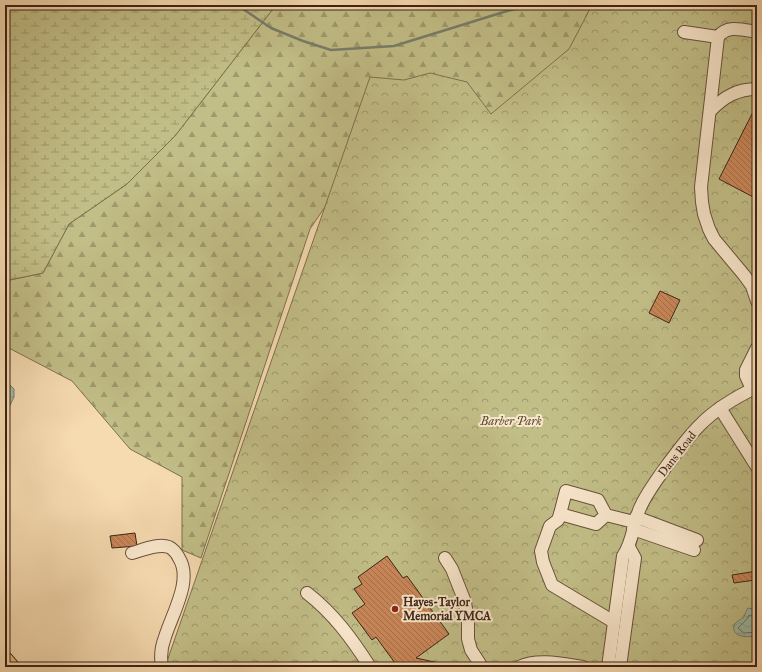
<svg xmlns="http://www.w3.org/2000/svg" width="762" height="672" viewBox="0 0 762 672" font-family="'IM FELL Great Primer',serif">
<style>
.forest{fill:url(#forest-firs);stroke:#7e704e}
.wetland{fill:url(#wetland-marsh);stroke:#7e704e}
.park{fill:url(#park-crowns);stroke:#7e704e}
.water{fill:url(#water-waves);stroke:#767e6c}
.lines{fill:none;stroke-linecap:round;stroke-linejoin:round}
.shore{stroke:#6c6f5e;stroke-width:1}
.stream{stroke:#767e6c;stroke-width:2.5}
.building{fill:url(#building-back-hatch);stroke:#3b2316}
.minor-casing{stroke:#6a513c;stroke-width:14}
.major-casing{stroke:#3b2316;stroke-width:18}
.minor{stroke:#f9e7cc;stroke-width:12}
.major{stroke:#ebbd78;stroke-width:16}
.poi-dot{fill:#8f2418;stroke:#f9e7cc;stroke-width:1.5}
.labels{text-anchor:middle;stroke-width:4;stroke-linejoin:round;paint-order:stroke}
.park-label{font-size:12px;font-style:italic;fill:#5d4a32;stroke:#f9e7cc}
.street-label{font-size:12px;fill:#3b2316;stroke:#f9e7cc}
.poi-label{font-size:12px;font-weight:bold;fill:#3b2316;stroke:#f9e7cc;text-anchor:start}
</style>
<defs>
<pattern id="forest-firs" width="22" height="20" patternUnits="userSpaceOnUse"><rect width="22" height="20" fill="#c2be87"/><path d="M5 1l3.5 6h-7zM16 11l3.5 6h-7z" fill="#9f9a6d"/></pattern>
<pattern id="wetland-marsh" width="20" height="14" patternUnits="userSpaceOnUse"><rect width="20" height="14" fill="#c2be87"/><path d="M1 5h8M5 5V1M11 12h8M15 12V8" fill="none" stroke="#9f9a6d"/></pattern>
<pattern id="park-crowns" width="20" height="18" patternUnits="userSpaceOnUse"><rect width="20" height="18" fill="#c2be87"/><path d="M2 6a3 3 0 1 1 6 0M12 15a3 3 0 1 1 6 0" fill="none" stroke="#9f9a6d"/></pattern>
<pattern id="water-waves" width="16" height="10" patternUnits="userSpaceOnUse"><rect width="16" height="10" fill="#9ebba6"/><path d="M0 5q4-4 8 0t8 0" fill="none" stroke="#89a08e"/></pattern>
<pattern id="building-back-hatch" width="6" height="6" patternUnits="userSpaceOnUse"><rect width="6" height="6" fill="#ca8759"/><path d="M-1 5l2 2M0 0l6 6M5-1l2 2" fill="none" stroke="#a56e49"/></pattern>
</defs>
<rect width="100%" height="100%" fill="#f6dab0"/>
<filter id="stains"><feTurbulence type="fractalNoise" baseFrequency=".005" numOctaves="4"/><feColorMatrix values="0 0 0 0 .2 0 0 0 0 .09 0 0 0 0 .02 0 0 0 .5 -.17"/></filter>
<radialGradient id="worn" r=".72"><stop offset=".6" stop-color="#630" stop-opacity="0"/><stop offset="1" stop-color="#630" stop-opacity=".3"/></radialGradient>
<path class="forest" d="M276,5H757L555,119L337,189L310,229L201,558L182,550V477L130,449L72,381L5,346V281L43,273L69,224L127,184L175,136Z"/>
<path class="wetland" d="M5,5H276L175,136L127,184L69,224L43,273L5,281Z"/>
<path class="park" d="M592,5H757V667H165L370,77L404,80L430,73L467,82L491,114L569,49Z"/>
<g class="water">
<path d="M5,380L14,389V397L5,416Z"/>
<path d="M748,608L753,609L757,617V635C751,638 731,638 734,626C735,621 741,620 744,617C745,614 746,611 748,608Z"/>
</g>
<g class="lines">
<path class="shore" d="M757,618L749,615L747,619L738,628L744,633L757,632"/>
<path class="stream" d="M237,5L271,28L303,41L331,50L394,46L507,11L535,5"/>
</g>
<g class="building">
<path d="M755,108L757,109V199L719,179Z"/>
<path d="M660,291L680,300L669,323L649,313Z"/>
<path d="M135,533L137,546L112,548L110,536Z"/>
<path d="M387,556L403,578L407,576L449,634L416,658L457,667H405L404,665L402,667H398L376,637L372,640L352,613L365,604L354,589L362,584L358,577Z"/>
<path d="M757,571V593L755,580L734,583L732,575Z"/>
</g>
<g class="lines">
<defs>
<g id="minor">
<path d="M684,32L718,37"/>
<path d="M757,32C744,30 727,24 718,37L701,187L702,202L704,214L709,229L714,239L744,275L752,286L757,301"/>
<path d="M710,111C724,97 737,89 757,89"/>
<path d="M752,389L746,376V370L757,348"/>
<path d="M720,408L757,467"/>
<path d="M560,514L558,520L550,526L541,551L543,562L552,585L614,622"/>
<path d="M606,515L598,500L566,491L560,514L596,524L606,515L634,522"/>
<path d="M636,517L697,540"/>
<path d="M633,529L694,550"/>
<path d="M132,553C143,550 158,543 169,547C173,549 177,554 179,558C193,580 172,614 165,637C161,647 160,656 162,667"/>
<path d="M445,558L452,569L465,602L468,623V639L471,650L482,667"/>
<path d="M307,593C334,614 352,639 370,667"/>
<path d="M519,667C538,658 563,664 583,667"/>
<path d="M608,667L623,556C633,542 633,524 640,508C647,492 658,478 668,464C678,451 688,437 699,426C715,409 736,397 757,387"/>
<path d="M620,667L635,558L629,547"/>
</g>
<path id="major" d="M5,660L11,667"/>
</defs>
<use href="#minor" class="minor-casing"/>
<use href="#major" class="major-casing"/>
<use href="#minor" class="minor"/>
<use href="#major" class="major"/>
</g>
<circle class="poi-dot" cx="395" cy="609" r="4"/>
<g class="labels">
<g class="park-label">
<text x="511" y="425">Barber Park</text>
</g>
<g class="street-label">
<text transform="translate(677 454) rotate(-52)" y="4">Dans Road</text>
</g>
<g class="poi-label">
<text x="403" y="606">Hayes-Taylor<tspan x="403" dy="14">Memorial YMCA</tspan></text>
</g>
</g>
<rect width="762" height="672" fill="none" stroke="#f6dab0" stroke-width="20"/>
<rect x="6" y="6" width="750" height="660" fill="none" stroke="#3b2316" stroke-width="2"/>
<rect x="10" y="10" width="742" height="652" fill="none" stroke="#3b2316"/>
<rect width="100%" height="100%" filter="url(#stains)"/>
<rect width="100%" height="100%" fill="url(#worn)"/>
</svg>
